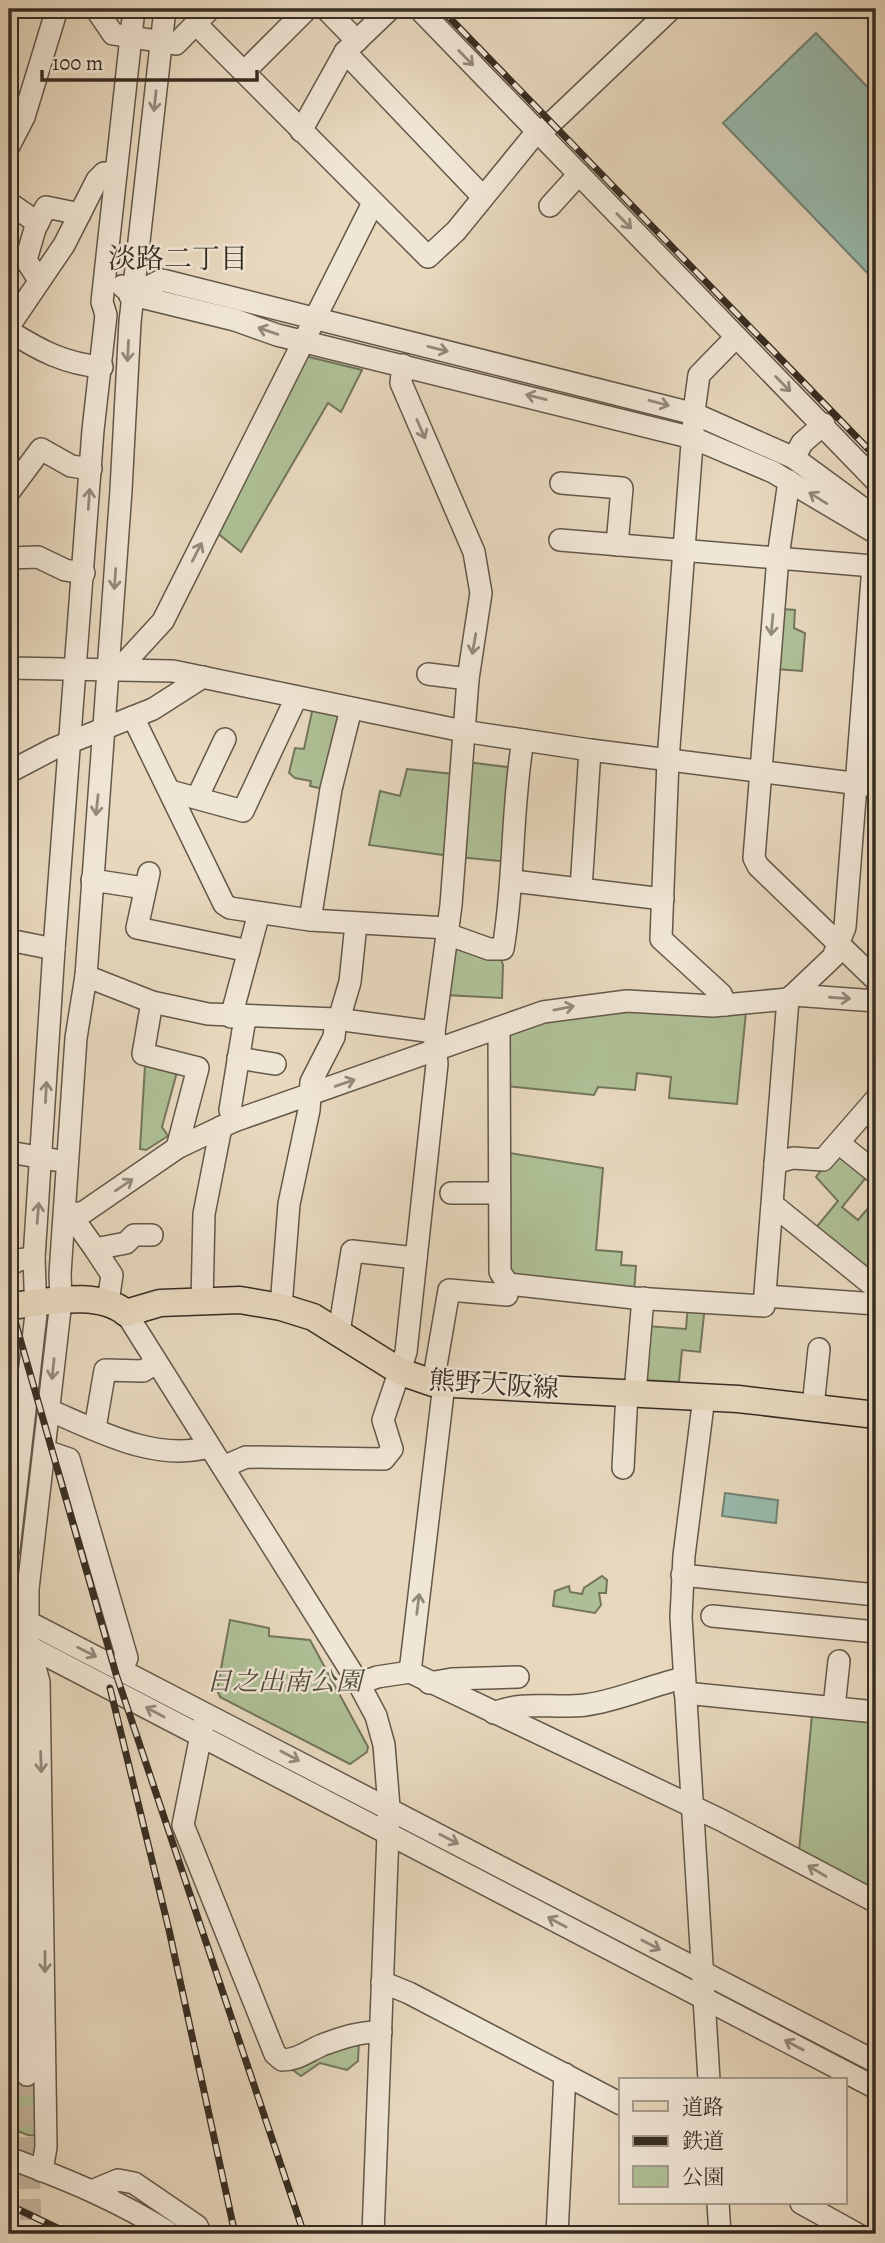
<svg xmlns="http://www.w3.org/2000/svg" width="885" height="2243" viewBox="0 0 885 2243" font-family="Alegreya,'Noto Serif JP',serif">
<style>
.green{fill:#afc096;stroke:#73765c;stroke-width:2}
.water{fill:#98bbad;stroke:#718275;stroke-width:2}
.lines{fill:none;stroke-linecap:round;stroke-linejoin:round}
.minor-tunnel{stroke:#c5b69f;stroke-width:21;stroke-dasharray:21 10;stroke-linecap:butt}
.minor-casing{stroke:#635849;stroke-width:24}
.major-casing{stroke:#372d22;stroke-width:29}
.minor{stroke:#f0e6d5;stroke-width:21}
.major{stroke:#e8d8be;stroke-width:26}
.rail-casing{stroke:#372d22;stroke-width:7}
.rail{stroke:#f0e6d5;stroke-width:4.5;stroke-dasharray:13;stroke-linecap:butt}
.oneway{stroke:#948a7c}
.labels{text-anchor:middle;stroke-width:5;stroke-linejoin:round;paint-order:stroke}
.street-label{font-size:26px;fill:#372d22;stroke:#f0e6d5}
.park-label{font-size:26px;font-style:italic;fill:#4f4a39;stroke:#f0e6d5}
.neighbourhood-label{font-size:28px;fill:#372d22;stroke:#f0e6d5}
</style>
<rect width="100%" height="100%" fill="#e8d8be"/>
<filter id="stains"><feTurbulence type="fractalNoise" baseFrequency=".00286" numOctaves="4"/><feColorMatrix values="0 0 0 0 .2 0 0 0 0 .09 0 0 0 0 .02 0 0 0 .5 -.17"/></filter>
<radialGradient id="worn" r=".72"><stop offset=".6" stop-color="#630" stop-opacity="0"/><stop offset="1" stop-color="#630" stop-opacity=".3"/></radialGradient>
<g class="green">
<path d="M301,355L362,370L341,412L328,403L241,552L216,532Z"/>
<path d="M782,609L795,610L794,628L805,633L802,671L776,669Z"/>
<path d="M313,707L346,714L328,790L310,786L311,781L295,778L289,773L295,748L304,749Z"/>
<path d="M467,762L515,768L510,862L459,857Z"/>
<path d="M407,769L453,774L444,855L369,845L380,791L400,796Z"/>
<path d="M456,944L500,956L503,965L502,998L444,995Z"/>
<path d="M571,1011L746,1012L737,1104L669,1098L671,1077L637,1073L635,1090L598,1087L594,1095L505,1086V1031Z"/>
<path d="M145,1065L177,1072L162,1127L168,1136L146,1150L140,1149Z"/>
<path d="M504,1152L603,1168L596,1250L622,1252L621,1265L636,1266L634,1292L511,1277Z"/>
<path d="M844,1155L869,1174L842,1207L858,1220L876,1199V1279L814,1230L838,1201L816,1177L827,1163Z"/>
<path d="M688,1304L705,1305L700,1352L682,1350L679,1382L643,1380L647,1326L686,1329Z"/>
<path d="M602,1576L607,1580L606,1593H599L601,1605L595,1613L553,1606L555,1591L569,1586L570,1592L582,1594L584,1588Z"/>
<path d="M230,1620L269,1628V1636L310,1640L368,1747L367,1752L350,1764L220,1697L217,1690Z"/>
<path d="M812,1715L876,1721V1892L799,1852Z"/>
<path d="M359,2038L358,2061L347,2070L320,2063L301,2076L290,2068Z"/>
<path d="M9,2075H38V2136L28,2135L9,2128Z"/>
</g>
<g class="water">
<path d="M816,33L876,96V282L723,123Z"/>
<path d="M725,1493L778,1500L776,1523L722,1516Z"/>
</g>
<g class="lines">
<path class="minor-tunnel" d="M27,2075L31,2234"/>
<defs>
<g id="minor">
<path d="M96,9L113,34L176,44L210,9"/>
<path d="M326,9L357,41"/>
<path d="M419,9L876,481"/>
<path d="M196,24L428,257L456,231L530,140L547,127L671,9"/>
<path d="M345,52L483,197"/>
<path d="M244,72L307,9"/>
<path d="M301,131L345,52L390,9"/>
<path d="M9,146L24,117L57,9"/>
<path d="M9,203L38,223"/>
<path d="M550,206L579,174"/>
<path d="M39,280L26,260L35,229L46,207L80,214"/>
<path d="M122,286L133,295L235,320L277,335L693,438L773,472L876,533"/>
<path d="M130,296L162,280L695,414L794,458L876,518"/>
<path d="M9,326L64,245L97,180L104,173H116"/>
<path d="M9,331C39,350 65,364 102,367"/>
<path d="M794,458L802,443L824,424"/>
<path d="M789,481L778,557L754,858L758,866L876,980"/>
<path d="M561,483L622,488L617,545"/>
<path d="M9,492L41,449L71,466L91,469"/>
<path d="M560,540L873,566"/>
<path d="M9,558L38,557L65,570L84,573"/>
<path d="M9,668L173,671L463,731L590,750L876,786"/>
<path d="M119,669L163,621L373,203"/>
<path d="M428,674L468,679"/>
<path d="M133,717L224,904L230,908L310,920L447,928"/>
<path d="M9,772L53,749L153,709L203,677"/>
<path d="M170,791L243,811L296,698"/>
<path d="M197,798L225,739"/>
<path d="M149,873L137,928L249,951"/>
<path d="M92,880L144,888"/>
<path d="M513,881L663,899"/>
<path d="M581,889L590,750"/>
<path d="M310,920L331,789L351,709"/>
<path d="M447,934L489,949H503C515,880 511,810 523,740"/>
<path d="M9,940L54,949"/>
<path d="M86,976L152,1002L208,1014L336,1019L434,1032"/>
<path d="M793,995L833,957L845,927L873,566L876,562"/>
<path d="M152,1002L143,1054L198,1068L177,1148"/>
<path d="M726,1005L721,994L661,939L668,760L695,404L699,375L736,337"/>
<path d="M231,1017L259,913"/>
<path d="M339,1019L350,982L356,924"/>
<path d="M238,1058L275,1064"/>
<path d="M234,1121L230,1110L245,1018"/>
<path d="M840,1144L876,1173"/>
<path d="M9,1152L55,1160"/>
<path d="M775,1163L793,1158L823,1160L876,1099"/>
<path d="M451,1193H499"/>
<path d="M772,1208H777L876,1288"/>
<path d="M65,1215L84,1212L177,1148L234,1121L543,1012L627,1001L713,1006L788,999L793,995L876,1001"/>
<path d="M65,1215L78,1225L95,1249L126,1243L134,1235H152"/>
<path d="M95,1249L112,1275L108,1302"/>
<path d="M9,1266L18,1260L34,1258"/>
<path d="M508,1284L634,1298L764,1306L788,999"/>
<path d="M765,1296L876,1304"/>
<path d="M202,1302L204,1214L221,1127"/>
<path d="M281,1307L289,1204L309,1110L311,1082L334,1037L336,1019"/>
<path d="M126,1313L359,1684L376,1716L384,1745L389,1807L373,2234"/>
<path d="M339,1332L352,1251L416,1258"/>
<path d="M433,1383L449,1290L507,1295L508,1284L500,1272L499,1029"/>
<path d="M635,1393L643,1298"/>
<path d="M704,1397L684,1556L681,1617L709,2080"/>
<path d="M813,1407L819,1349"/>
<path d="M49,1410C98,1431 155,1462 209,1447"/>
<path d="M95,1428L105,1370L143,1371L156,1363"/>
<path d="M46,1451L69,1459L127,1658L122,1670"/>
<path d="M223,1467L246,1457L384,1459L392,1449L383,1420L406,1352L437,1064L434,1032L451,905L468,679L481,593L474,552L401,383L403,365"/>
<path d="M623,1468L627,1393"/>
<path d="M9,1549L36,1314L34,1258L54,949L93,430L106,315L102,302L134,9"/>
<path d="M682,1575L876,1595"/>
<path d="M9,1612L876,2062"/>
<path d="M712,1616L876,1632"/>
<path d="M9,1636L876,2088"/>
<path d="M31,1653L39,1682L46,2147L42,2171"/>
<path d="M410,1672L444,1384"/>
<path d="M429,1683L452,1679L518,1677"/>
<path d="M359,1684L377,1677L410,1672L721,1820L876,1902"/>
<path d="M685,1693L876,1712"/>
<path d="M834,1707L839,1661"/>
<path d="M494,1713C524,1700 554,1709 585,1705C618,1701 651,1685 684,1678"/>
<path d="M203,1725L183,1825L275,2054L282,2060C298,2060 308,2051 322,2045C341,2038 361,2031 381,2032"/>
<path d="M382,1982L409,1993L621,2104"/>
<path d="M27,2075L24,1675L28,1646V1589L61,1301L60,1274L76,1038L86,976L121,490L130,322L165,9"/>
<path d="M9,2158C66,2179 120,2201 171,2234"/>
<path d="M94,2190L118,2180L134,2183L197,2226L201,2234"/>
<path d="M718,2203L720,2234"/>
<path d="M801,2203L857,2234"/>
<path d="M557,2234L565,2074"/>
</g>
<path id="major" d="M9,1306C44,1303 97,1289 126,1313L160,1303L240,1300L281,1307L313,1317L401,1372L433,1383L738,1399L876,1415"/>
</defs>
<use href="#minor" class="minor-casing"/>
<use href="#major" class="major-casing"/>
<use href="#minor" class="minor"/>
<use href="#major" class="major"/>
<defs>
<g id="rail">
<path d="M441,9L876,457"/>
<path d="M9,1300L116,1674L304,2234"/>
<path d="M110,1688L169,1930L235,2234"/>
<path d="M9,2205L70,2234"/>
</g>
</defs>
<use href="#rail" class="rail-casing"/>
<use href="#rail" class="rail"/>
</g>
<defs><path id="oneway-shaft" d="M-6 0H5M1.5-3L5.5 0L1.5 3" fill="none" stroke-width="1.6" stroke-linecap="round" stroke-linejoin="round" transform="scale(1.75)"/></defs>
<g class="oneway">
<use href="#oneway-shaft" transform="translate(466 58) rotate(46)"/>
<use href="#oneway-shaft" transform="translate(155 101) rotate(96)"/>
<use href="#oneway-shaft" transform="translate(624 221) rotate(46)"/>
<use href="#oneway-shaft" transform="translate(268 331) rotate(-161)"/>
<use href="#oneway-shaft" transform="translate(438 349) rotate(14)"/>
<use href="#oneway-shaft" transform="translate(128 351) rotate(93)"/>
<use href="#oneway-shaft" transform="translate(783 384) rotate(45)"/>
<use href="#oneway-shaft" transform="translate(536 397) rotate(-166)"/>
<use href="#oneway-shaft" transform="translate(659 403) rotate(15)"/>
<use href="#oneway-shaft" transform="translate(421 429) rotate(66)"/>
<use href="#oneway-shaft" transform="translate(818 498) rotate(-148)"/>
<use href="#oneway-shaft" transform="translate(89 499) rotate(-86)"/>
<use href="#oneway-shaft" transform="translate(197 552) rotate(-63)"/>
<use href="#oneway-shaft" transform="translate(115 579) rotate(94)"/>
<use href="#oneway-shaft" transform="translate(772 625) rotate(95)"/>
<use href="#oneway-shaft" transform="translate(474 644) rotate(100)"/>
<use href="#oneway-shaft" transform="translate(97 805) rotate(96)"/>
<use href="#oneway-shaft" transform="translate(840 998) rotate(4)"/>
<use href="#oneway-shaft" transform="translate(564 1008) rotate(-11)"/>
<use href="#oneway-shaft" transform="translate(345 1083) rotate(-19)"/>
<use href="#oneway-shaft" transform="translate(46 1092) rotate(-87)"/>
<use href="#oneway-shaft" transform="translate(124 1185) rotate(-34)"/>
<use href="#oneway-shaft" transform="translate(38 1213) rotate(-85)"/>
<use href="#oneway-shaft" transform="translate(53 1369) rotate(96)"/>
<use href="#oneway-shaft" transform="translate(418 1604) rotate(-83)"/>
<use href="#oneway-shaft" transform="translate(87 1652) rotate(27)"/>
<use href="#oneway-shaft" transform="translate(155 1712) rotate(-152)"/>
<use href="#oneway-shaft" transform="translate(290 1756) rotate(28)"/>
<use href="#oneway-shaft" transform="translate(41 1762) rotate(88)"/>
<use href="#oneway-shaft" transform="translate(449 1839) rotate(27)"/>
<use href="#oneway-shaft" transform="translate(817 1871) rotate(-149)"/>
<use href="#oneway-shaft" transform="translate(557 1922) rotate(-152)"/>
<use href="#oneway-shaft" transform="translate(651 1945) rotate(28)"/>
<use href="#oneway-shaft" transform="translate(45 1962) rotate(90)"/>
<use href="#oneway-shaft" transform="translate(794 2045) rotate(-152)"/>
</g>
<g class="labels">
<g class="street-label">
<text transform="translate(494 1384) rotate(4)" y="9">熊野大阪線</text>
</g>
<g class="park-label">
<text x="284" y="1690">日之出南公園</text>
</g>
<g class="neighbourhood-label">
<text x="178" y="268">淡路二丁目</text>
</g>
</g>
<rect width="885" height="2243" fill="none" stroke="#e8d8be" stroke-width="35"/>
<rect x="10" y="10" width="864" height="2222" fill="none" stroke="#372d22" stroke-width="3.5"/>
<rect x="18" y="18" width="850" height="2208" fill="none" stroke="#372d22" stroke-width="2"/>
<rect x="619" y="2078" width="228" height="126" fill="#f0e6d5" stroke="#a69c8d" stroke-width="2"/>
<rect x="633" y="2101" width="35" height="10" fill="#e8d8be" stroke="#a69c8d" stroke-width="2"/>
<text x="682" y="2114" font-size="21" fill="#372d22">道路</text>
<rect x="633" y="2136" width="35" height="10" fill="#372d22" stroke="#a69c8d" stroke-width="2"/>
<text x="682" y="2148" font-size="21" fill="#372d22">鉄道</text>
<rect x="633" y="2166" width="35" height="21" fill="#afc096" stroke="#a69c8d" stroke-width="2"/>
<text x="682" y="2184" font-size="21" fill="#372d22">公園</text>
<path d="M42 70v10h215v-10" fill="none" stroke="#372d22" stroke-width="3.5"/>
<text x="52" y="70" font-size="21" fill="#372d22" stroke="#f0e6d5" stroke-width="5" paint-order="stroke">100 m</text>
<rect width="100%" height="100%" filter="url(#stains)"/>
<rect width="100%" height="100%" fill="url(#worn)"/>
</svg>
